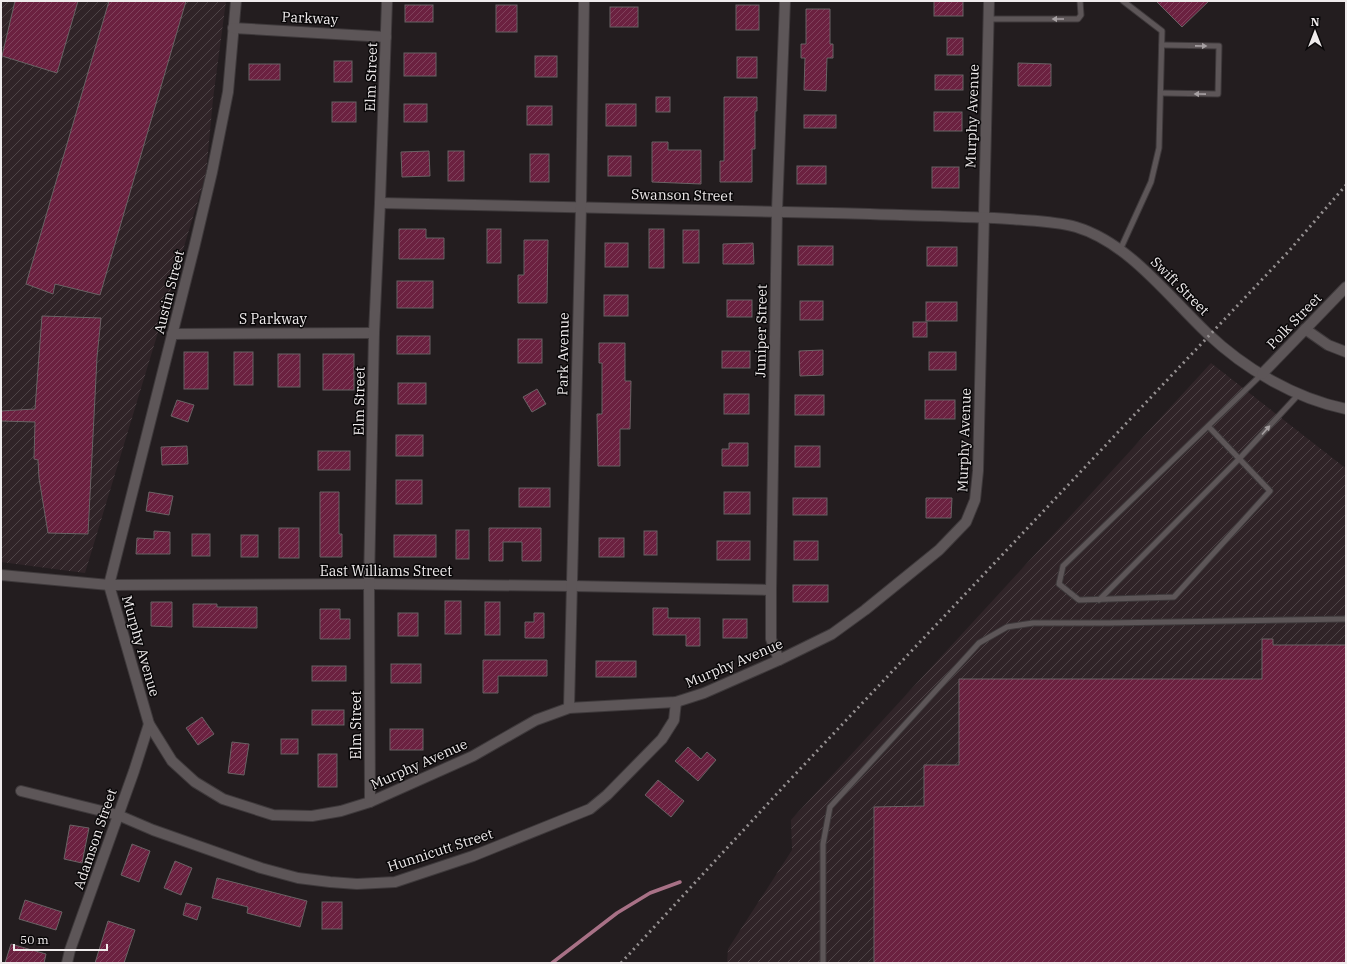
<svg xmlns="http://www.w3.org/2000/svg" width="1347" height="964" viewBox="0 0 1347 964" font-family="'IBM Plex Serif',serif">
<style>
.industrial{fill:url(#industrial-furrows)}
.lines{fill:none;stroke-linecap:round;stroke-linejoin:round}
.stream{stroke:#a87186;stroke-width:3.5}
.building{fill:url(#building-hatch);stroke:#696264}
.lane-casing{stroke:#3e393b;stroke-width:7}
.street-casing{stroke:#3e393b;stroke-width:12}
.lane{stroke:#5d5658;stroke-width:5}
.street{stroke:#5d5658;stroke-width:10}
.rail{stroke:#959091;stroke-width:3;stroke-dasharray:2 4;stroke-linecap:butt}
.oneway{fill:#a6a0a2}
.labels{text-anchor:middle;stroke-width:3;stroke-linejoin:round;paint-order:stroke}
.street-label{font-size:14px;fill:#efebec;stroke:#0a0809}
</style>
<defs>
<pattern id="industrial-furrows" width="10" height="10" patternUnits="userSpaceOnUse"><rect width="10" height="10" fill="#302428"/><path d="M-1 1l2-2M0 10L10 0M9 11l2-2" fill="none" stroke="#4e4447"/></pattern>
<pattern id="building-hatch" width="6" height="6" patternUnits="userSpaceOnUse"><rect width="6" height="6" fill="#6b2140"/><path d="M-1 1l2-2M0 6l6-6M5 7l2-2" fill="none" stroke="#80415c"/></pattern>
</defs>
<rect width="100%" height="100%" fill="#231d1f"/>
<g class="industrial">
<path d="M1,1H226L213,99L206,174L85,573L1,562Z"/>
<path d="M1211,363L1344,467L1346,468V963H727L728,949L792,850L791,820Z"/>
</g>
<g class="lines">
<path class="stream" d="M552,963L617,913L650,893L680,882"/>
</g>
<g class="building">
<path d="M15,1H78L57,73L2,56Z"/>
<path d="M109,1H186L100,295L55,284L53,294L26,284Z"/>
<rect x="934" y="1" width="29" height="15"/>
<path d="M1156,1H1209L1182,27Z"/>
<rect x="405" y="5" width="28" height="17"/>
<rect x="496" y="5" width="21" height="27"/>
<rect x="736" y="5" width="23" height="25"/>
<rect x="610" y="7" width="28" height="20"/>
<path d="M806,9H830V44H833V58H827L826,91L804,90L805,58H801V44H806Z"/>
<rect x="947" y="38" width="16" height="17"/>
<rect x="404" y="53" width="32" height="23"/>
<rect x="535" y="56" width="22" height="21"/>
<rect x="737" y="57" width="20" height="21"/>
<rect x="334" y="61" width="18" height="21"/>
<path d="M1018,63L1051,64V86H1018Z"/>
<rect x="249" y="64" width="31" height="16"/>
<rect x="935" y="75" width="28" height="15"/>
<rect x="656" y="97" width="14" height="15"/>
<path d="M724,97H757V111H755V149H752V182H720V161H724Z"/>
<rect x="332" y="102" width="24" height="20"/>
<rect x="404" y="104" width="23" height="18"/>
<rect x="606" y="104" width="30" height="22"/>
<rect x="527" y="106" width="25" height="19"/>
<rect x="934" y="112" width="28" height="19"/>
<rect x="804" y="115" width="32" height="13"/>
<path d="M652,142H668V150H701V184L652,182Z"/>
<path d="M429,151L430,176L402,177L401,152Z"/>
<rect x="448" y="151" width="16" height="30"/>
<rect x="530" y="154" width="19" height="28"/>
<rect x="608" y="156" width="23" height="20"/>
<rect x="797" y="166" width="29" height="18"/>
<rect x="932" y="167" width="27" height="21"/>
<path d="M399,229H426V238H444V259H399Z"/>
<rect x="487" y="229" width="14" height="34"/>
<rect x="649" y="229" width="15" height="39"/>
<rect x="683" y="230" width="16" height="33"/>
<path d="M524,240H548L547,303H518V275H524Z"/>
<rect x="605" y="243" width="23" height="24"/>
<path d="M753,243L754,264H723V244Z"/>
<rect x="798" y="246" width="35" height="19"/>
<rect x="927" y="247" width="30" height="19"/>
<rect x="397" y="281" width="36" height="27"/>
<rect x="604" y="295" width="24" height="21"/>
<rect x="727" y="300" width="25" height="17"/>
<rect x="800" y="301" width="23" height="19"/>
<rect x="926" y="302" width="31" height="19"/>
<path d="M42,316L101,318L97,357L88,534L48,533L39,478L38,460L34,459L35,422L1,421V411L35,409Z"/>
<rect x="913" y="322" width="14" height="15"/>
<rect x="397" y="336" width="33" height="18"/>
<rect x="518" y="339" width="24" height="24"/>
<path d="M599,343H625V381H631L630,429H620V466H598L597,414H602V363H599Z"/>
<path d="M823,350V375L800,376L799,351Z"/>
<rect x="722" y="351" width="28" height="17"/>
<rect x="184" y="352" width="24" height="37"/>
<rect x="234" y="352" width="19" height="33"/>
<rect x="929" y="352" width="27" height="18"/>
<rect x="278" y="354" width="22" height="33"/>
<rect x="323" y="354" width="31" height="36"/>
<rect x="398" y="383" width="28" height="21"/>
<path d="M537,389L546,404L532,412L523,397Z"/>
<rect x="724" y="394" width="25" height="20"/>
<rect x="795" y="395" width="29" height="20"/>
<path d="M177,400L194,405L188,422L171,416Z"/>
<rect x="925" y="400" width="30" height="19"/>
<rect x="396" y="435" width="27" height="21"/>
<path d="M729,443H748V466H722V449H729Z"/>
<path d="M187,446L188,464L162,465L161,447Z"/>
<rect x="795" y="446" width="25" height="21"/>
<rect x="318" y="451" width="32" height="19"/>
<rect x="396" y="480" width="26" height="24"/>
<rect x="519" y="488" width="31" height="19"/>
<path d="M149,492L173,496L169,515L146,511Z"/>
<path d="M320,492H339V534H342V557H320Z"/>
<rect x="724" y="492" width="26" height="22"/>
<rect x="793" y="498" width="34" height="17"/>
<path d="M926,498H952L951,518H926Z"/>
<rect x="279" y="528" width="20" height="30"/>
<path d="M489,528H541V561H522V542H503V561H489Z"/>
<rect x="456" y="530" width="13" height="29"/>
<path d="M154,531L170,532V554H136L137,538L154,539Z"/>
<rect x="644" y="531" width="13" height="24"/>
<rect x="192" y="534" width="18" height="22"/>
<rect x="241" y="535" width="17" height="22"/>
<rect x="394" y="535" width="42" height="22"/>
<rect x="599" y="538" width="25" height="19"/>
<rect x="717" y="541" width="33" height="19"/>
<rect x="794" y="541" width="24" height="19"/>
<rect x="793" y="585" width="35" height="17"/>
<rect x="445" y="601" width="16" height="33"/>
<path d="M151,602H172V627L151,626Z"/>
<rect x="485" y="602" width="15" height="33"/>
<path d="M193,604H217V607H257V628L193,627Z"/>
<path d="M653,608H668V618H700V646H686V635H653Z"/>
<path d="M320,609H340V619H350V639H320Z"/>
<rect x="398" y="613" width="20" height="23"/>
<path d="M534,613H544V638H525V622H534Z"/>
<rect x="723" y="619" width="24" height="19"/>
<path d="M1262,639H1273V645H1346V963H874V807L924,806V765H959V679H1262Z"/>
<path d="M483,660H547V676H498V693H483Z"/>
<rect x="596" y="661" width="40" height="16"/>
<rect x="391" y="664" width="30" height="19"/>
<rect x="312" y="666" width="34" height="15"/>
<rect x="312" y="710" width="32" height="15"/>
<path d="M202,717L214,734L198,745L186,728Z"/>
<rect x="390" y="729" width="33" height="21"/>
<rect x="281" y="739" width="17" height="15"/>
<path d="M232,742L249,744L244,775L228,773Z"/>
<path d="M688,747L701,759L707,752L716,760L698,781L675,761Z"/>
<rect x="318" y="754" width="19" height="33"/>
<path d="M658,780L684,801L671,817L645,795Z"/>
<path d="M70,825L89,828L82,863L64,859Z"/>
<path d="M132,844L150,851L139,882L121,875Z"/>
<path d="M175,861L192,868L181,895L164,888Z"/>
<path d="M217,878L307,901L300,927L247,913L248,907L212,898Z"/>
<path d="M25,900L62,912L56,930L19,919Z"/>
<rect x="322" y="902" width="20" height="27"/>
<path d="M186,903L201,907L197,920L183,915Z"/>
<path d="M108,921L135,930L124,963H95Z"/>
<path d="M11,944L46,954L44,963H5Z"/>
</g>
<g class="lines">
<defs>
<g id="lane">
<path d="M988,19H1078L1081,15L1080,1"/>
<path d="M1161,93L1218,94L1219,46L1162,45"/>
<path d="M1120,250L1151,182L1159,148L1162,31L1123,1"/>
<path d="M1208,426L1270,491L1174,597L1079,600L1059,584L1063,566L1262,374"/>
<path d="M1099,600L1239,459L1299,394"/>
<path d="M823,963V844L830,807L979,643L1007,627L1033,623H1109L1346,619"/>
</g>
<g id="street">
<path d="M236,1L228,92L212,172L194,248L109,585L149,724L172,761L195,782L223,799L273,815L312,816L341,811L370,802L473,756L536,720L569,708L676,702L704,693L779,660L832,634L865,610L939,550L966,522L975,500L978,471L989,1"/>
<path d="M233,28L386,37"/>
<path d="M380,203C544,206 707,209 870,214C917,216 963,216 1010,219C1032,221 1055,221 1076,227C1129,243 1168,296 1207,333C1245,369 1294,398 1346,409"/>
<path d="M1305,329L1328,345L1346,352"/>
<path d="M172,334L374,333"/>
<path d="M1262,374L1346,287"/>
<path d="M1,575L109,585L369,584L572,586L771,590"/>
<path d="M779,660L771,639V590L777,211L785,1"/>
<path d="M569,708L581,207L584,1"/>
<path d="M21,791L118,815L153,830L261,868L298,878L330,882L357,884L395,882L473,856L590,809L607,795L662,739L674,720L676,702"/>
<path d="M370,802L369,584L374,333L380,203L387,1"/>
<path d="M67,963L70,950L134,771L149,724"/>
</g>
</defs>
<use href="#lane" class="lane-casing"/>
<use href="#street" class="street-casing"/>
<use href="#lane" class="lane"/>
<use href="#street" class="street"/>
<path class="rail" d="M621,963L785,785L1288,252L1346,185"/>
</g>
<defs><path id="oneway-solid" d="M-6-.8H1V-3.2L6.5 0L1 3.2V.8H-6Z"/></defs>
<g class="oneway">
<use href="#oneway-solid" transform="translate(1058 19) rotate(180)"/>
<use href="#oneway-solid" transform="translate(1201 46) rotate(1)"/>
<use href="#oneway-solid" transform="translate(1200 94) rotate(-179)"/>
<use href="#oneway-solid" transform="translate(1266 430) rotate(-48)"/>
</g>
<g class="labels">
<g class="street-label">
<text transform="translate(310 18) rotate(3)" y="5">Parkway</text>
<text transform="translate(371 77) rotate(-88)" y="5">Elm Street</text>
<text transform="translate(972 116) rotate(-88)" y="5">Murphy Avenue</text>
<text transform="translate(682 195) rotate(1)" y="5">Swanson Street</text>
<text transform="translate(1180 286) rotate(45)" y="5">Swift Street</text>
<text transform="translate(169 292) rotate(-76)" y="5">Austin Street</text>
<text x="273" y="324">S Parkway</text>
<text transform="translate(1294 321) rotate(-46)" y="5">Polk Street</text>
<text transform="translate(761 331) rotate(-89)" y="5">Juniper Street</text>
<text transform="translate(563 354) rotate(-89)" y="5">Park Avenue</text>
<text transform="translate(359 401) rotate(-89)" y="5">Elm Street</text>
<text transform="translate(964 440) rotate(-88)" y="5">Murphy Avenue</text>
<text x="386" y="576">East Williams Street</text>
<text transform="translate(141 646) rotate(74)" y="5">Murphy Avenue</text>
<text transform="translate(734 663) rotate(-23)" y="5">Murphy Avenue</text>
<text transform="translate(356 725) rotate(-90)" y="5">Elm Street</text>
<text transform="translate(419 764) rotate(-24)" y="5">Murphy Avenue</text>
<text transform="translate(95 839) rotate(-71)" y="5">Adamson Street</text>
<text transform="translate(440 850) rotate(-18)" y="5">Hunnicutt Street</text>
</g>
</g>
<rect width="1347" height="964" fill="none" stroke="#efebec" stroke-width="4"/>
<g transform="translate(1315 32)" stroke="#0a0809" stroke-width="3" paint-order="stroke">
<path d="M0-3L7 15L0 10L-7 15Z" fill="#efebec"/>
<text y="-6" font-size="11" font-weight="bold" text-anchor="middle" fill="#efebec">N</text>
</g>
<path d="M14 944v6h93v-6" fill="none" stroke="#efebec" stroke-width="2"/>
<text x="20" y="944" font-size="12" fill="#efebec" stroke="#0a0809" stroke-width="3" paint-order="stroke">50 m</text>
</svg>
